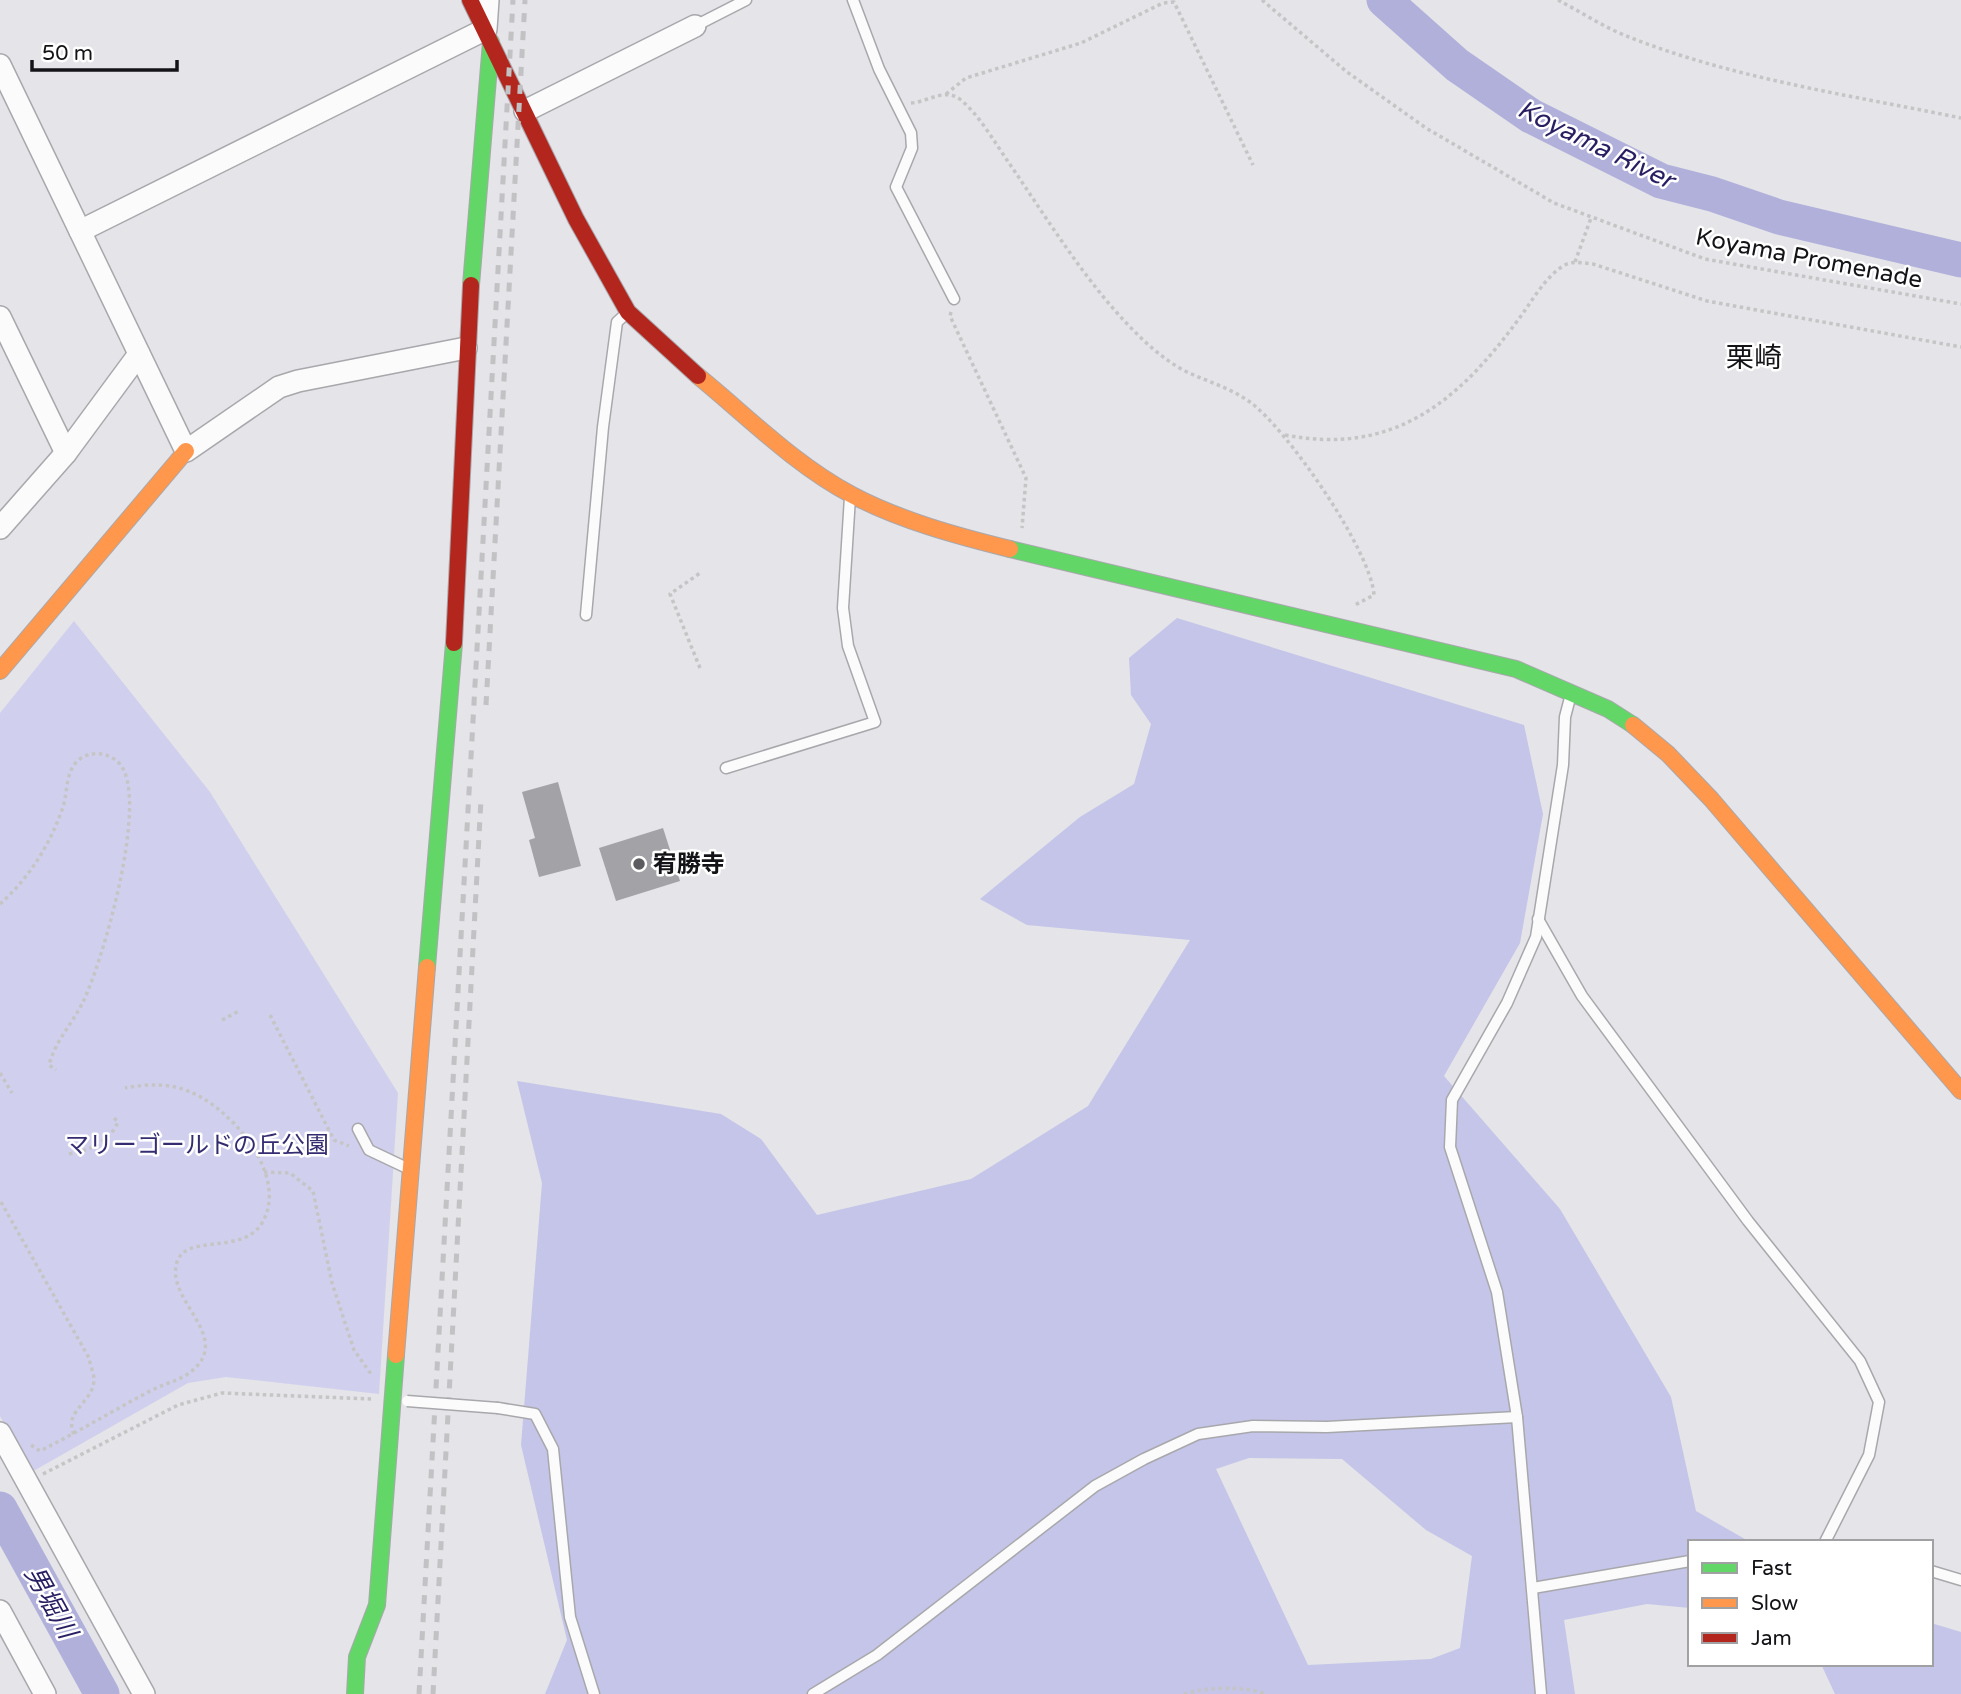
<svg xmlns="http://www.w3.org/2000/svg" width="1961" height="1694" viewBox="0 0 1961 1694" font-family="'Varela Round','Noto Sans JP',sans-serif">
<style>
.green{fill:#d0d0ee}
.forest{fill:#c4c5e8;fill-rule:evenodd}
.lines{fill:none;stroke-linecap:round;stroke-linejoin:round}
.river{stroke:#b0b0db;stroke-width:35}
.building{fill:#a3a3a7}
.lane-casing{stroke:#a8a8ac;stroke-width:13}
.street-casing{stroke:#a8a8ac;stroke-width:24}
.fast-casing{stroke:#a8a8ac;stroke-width:18}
.slow-casing{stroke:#a8a8ac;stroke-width:18}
.jam-casing{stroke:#a8a8ac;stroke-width:18}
.path{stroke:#c5c5c6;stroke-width:3.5;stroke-dasharray:3.5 3.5;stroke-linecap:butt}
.lane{stroke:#fbfbfc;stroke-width:10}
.street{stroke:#fbfbfc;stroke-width:21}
.fast{stroke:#63d668;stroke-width:16}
.slow{stroke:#ff974d;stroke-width:16}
.jam{stroke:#b3261e;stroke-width:16}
.rail{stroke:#c2c2c4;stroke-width:5;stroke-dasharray:9 9;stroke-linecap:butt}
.lane-bridge-casing{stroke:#a8a8ac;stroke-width:13;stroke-linecap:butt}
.lane-bridge{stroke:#fbfbfc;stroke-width:10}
.poi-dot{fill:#5d5d61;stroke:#fff;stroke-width:2.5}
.labels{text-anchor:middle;stroke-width:5;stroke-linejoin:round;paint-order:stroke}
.street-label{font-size:24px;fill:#141418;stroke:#fff}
.poi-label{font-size:24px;font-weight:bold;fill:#141418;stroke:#fff;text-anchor:start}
.park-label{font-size:24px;fill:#342c71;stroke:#fff}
.water-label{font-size:26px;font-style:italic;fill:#281e62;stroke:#fff}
.quarter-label{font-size:28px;fill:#141418;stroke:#fff}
</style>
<rect width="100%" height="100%" fill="#e4e4e9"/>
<path class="green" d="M74,621L210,792L398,1093L379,1394L226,1377L188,1383L30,1473L0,1416V713Z"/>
<g class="forest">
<path d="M1177,618L1524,725L1543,814L1520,943L1444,1076L1560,1209L1671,1397L1696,1511L1750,1542H1690V1608L1647,1604L1564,1620L1575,1694H545L567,1640L521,1445L542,1183L517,1081L721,1114L761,1139L817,1215L971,1179L1088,1106L1190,940L1027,925L980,899L1080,817L1134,784L1151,724L1131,695L1129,658ZM1249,1458L1342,1459L1426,1530L1472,1556L1460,1648L1431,1659L1308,1665L1216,1469Z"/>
<path d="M1931,1623L1961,1632V1694H1835L1821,1664H1931Z"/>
</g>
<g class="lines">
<g class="river">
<path d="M1384,0L1457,65L1531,116L1661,181L1712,194L1779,217L1961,260"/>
<path d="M0,1509L102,1694"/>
</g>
</g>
<g class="building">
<path d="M558,782L581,866L539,877L529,840L535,838L522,792Z"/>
<path d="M663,828L680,881L616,901L599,848Z"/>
</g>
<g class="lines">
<defs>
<g id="lane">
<path d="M853,0L879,69L911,133L912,148L896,187L954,299"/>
<path d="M695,26L746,0"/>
<path d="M586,615L603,427L617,322L628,312"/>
<path d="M726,768L875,722L848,646L843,608L850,497"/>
<path d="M1538,919L1582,996L1748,1221L1860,1361L1879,1402L1869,1455L1825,1542"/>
<path d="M358,1129L369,1150L407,1168"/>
<path d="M498,1408L535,1414L553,1449L570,1617L594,1694"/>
<path d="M1931,1571L1961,1580"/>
<path d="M1533,1588L1690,1561"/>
<path d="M813,1694L877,1655L1095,1486L1144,1459L1198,1434L1253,1426L1327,1427L1517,1417"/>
<path d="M1541,1694L1517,1417L1497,1292L1450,1147L1452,1100L1507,1003L1536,937L1563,765L1565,717L1571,694"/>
</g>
<g id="street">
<path d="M0,65L186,451L279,387L298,381L466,348"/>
<path d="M525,111L695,26"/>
<path d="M80,231L486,29L488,0"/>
<path d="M0,317L66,453"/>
<path d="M0,528L66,453L139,354"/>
<path d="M0,1433L144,1694"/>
<path d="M0,1611L45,1694"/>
</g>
<g id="fast">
<path d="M471,285L491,42"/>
<path d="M1010,549L1516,669L1608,709L1633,725"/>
<path d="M427,967L454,643"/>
<path d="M355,1694L357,1657L377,1605L396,1355"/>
</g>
<g id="slow">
<path d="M698,376C747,416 795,465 852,495C899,520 957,536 1010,549"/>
<path d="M0,671L186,451"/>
<path d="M1633,725L1668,754L1711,799L1961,1091"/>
<path d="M396,1355L427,967"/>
</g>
<g id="jam">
<path d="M470,0L576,219L628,312L698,376"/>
<path d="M454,643L471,285"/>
</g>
</defs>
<use href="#lane" class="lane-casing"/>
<use href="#street" class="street-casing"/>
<use href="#fast" class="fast-casing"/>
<use href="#slow" class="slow-casing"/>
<use href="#jam" class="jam-casing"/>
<g class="path">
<path d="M1262,0L1347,72L1426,128L1554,203L1705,259L1961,304"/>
<path d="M1558,0C1581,12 1605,28 1629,37C1735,79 1850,95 1961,118"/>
<path d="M946,94L966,78L1081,43L1163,3L1174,2L1253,165"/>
<path d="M911,103C928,102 945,87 961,100C980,116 995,143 1009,163C1044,214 1077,268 1118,314C1137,335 1158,356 1183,370C1205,381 1229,387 1250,402C1286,428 1371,550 1374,595L1353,606"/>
<path d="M1575,262L1591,218"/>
<path d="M951,312L950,316L1026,478L1022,528"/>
<path d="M1285,435C1393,456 1458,402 1518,320C1531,303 1547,273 1567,264C1575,261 1584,263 1593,264L1707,301L1961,347"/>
<path d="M700,668L670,594L700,573"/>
<path d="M0,904C29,878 50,845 63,807C68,791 65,770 80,759C92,750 109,753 119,763C151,797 102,965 82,1004C71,1025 55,1042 49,1065L56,1070"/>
<path d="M270,1015L334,1140L349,1146"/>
<path d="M222,1020L239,1011"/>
<path d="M0,1073L12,1093"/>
<path d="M69,1154C90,1150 109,1142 118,1122L113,1117"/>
<path d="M264,1172L290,1173L313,1191L332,1283L354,1350L371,1374"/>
<path d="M1,1202L89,1358C90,1365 94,1373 94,1380C93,1403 63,1411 74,1434"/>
<path d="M31,1445L40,1451C78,1432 114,1410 152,1390C168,1382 185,1380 198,1365C226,1332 165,1298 177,1262C186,1234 239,1254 260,1226C293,1179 231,1107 188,1091C168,1083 146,1084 125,1088"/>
<path d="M43,1474L178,1405L222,1393L371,1399"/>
<path d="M1184,1694C1207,1687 1244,1686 1267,1694"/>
</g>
<use href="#lane" class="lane"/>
<use href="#street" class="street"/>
<use href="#fast" class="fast"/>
<use href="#slow" class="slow"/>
<use href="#jam" class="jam"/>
<g class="rail">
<path d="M486,705L525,0"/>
<path d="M419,1694L513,0"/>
<path d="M433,1694L481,799"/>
</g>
<defs>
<path id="lane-bridge" d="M407,1401L498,1408"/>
</defs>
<use href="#lane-bridge" class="lane-bridge-casing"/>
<use href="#lane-bridge" class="lane-bridge"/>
</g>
<circle class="poi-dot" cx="639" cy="864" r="7"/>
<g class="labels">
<g class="street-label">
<text transform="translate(1809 258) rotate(11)" y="8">Koyama Promenade</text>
</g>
<g class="poi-label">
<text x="653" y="872">宥勝寺</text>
</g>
<g class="park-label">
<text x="197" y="1153">マリーゴールドの丘公園</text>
</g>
<g class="water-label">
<text transform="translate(1596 144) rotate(26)" y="9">Koyama River</text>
<text transform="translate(51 1602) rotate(61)" y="9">男堀川</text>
</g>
<g class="quarter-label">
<text x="1754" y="367">栗崎</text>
</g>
</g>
<rect x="1688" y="1540" width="245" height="126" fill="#ffffff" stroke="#a1a1a3" stroke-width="2"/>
<rect x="1702" y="1563" width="35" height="10" fill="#63d668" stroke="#a1a1a3" stroke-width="2"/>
<text x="1751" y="1575" font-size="21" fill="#141418">Fast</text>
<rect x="1702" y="1598" width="35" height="10" fill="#ff974d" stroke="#a1a1a3" stroke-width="2"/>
<text x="1751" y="1610" font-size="21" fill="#141418">Slow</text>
<rect x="1702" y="1633" width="35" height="10" fill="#b3261e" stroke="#a1a1a3" stroke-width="2"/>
<text x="1751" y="1645" font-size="21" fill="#141418">Jam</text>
<path d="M32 60v10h145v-10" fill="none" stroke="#141418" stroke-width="3.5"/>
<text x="42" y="60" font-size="21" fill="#141418" stroke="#ffffff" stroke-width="5" paint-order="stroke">50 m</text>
</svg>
